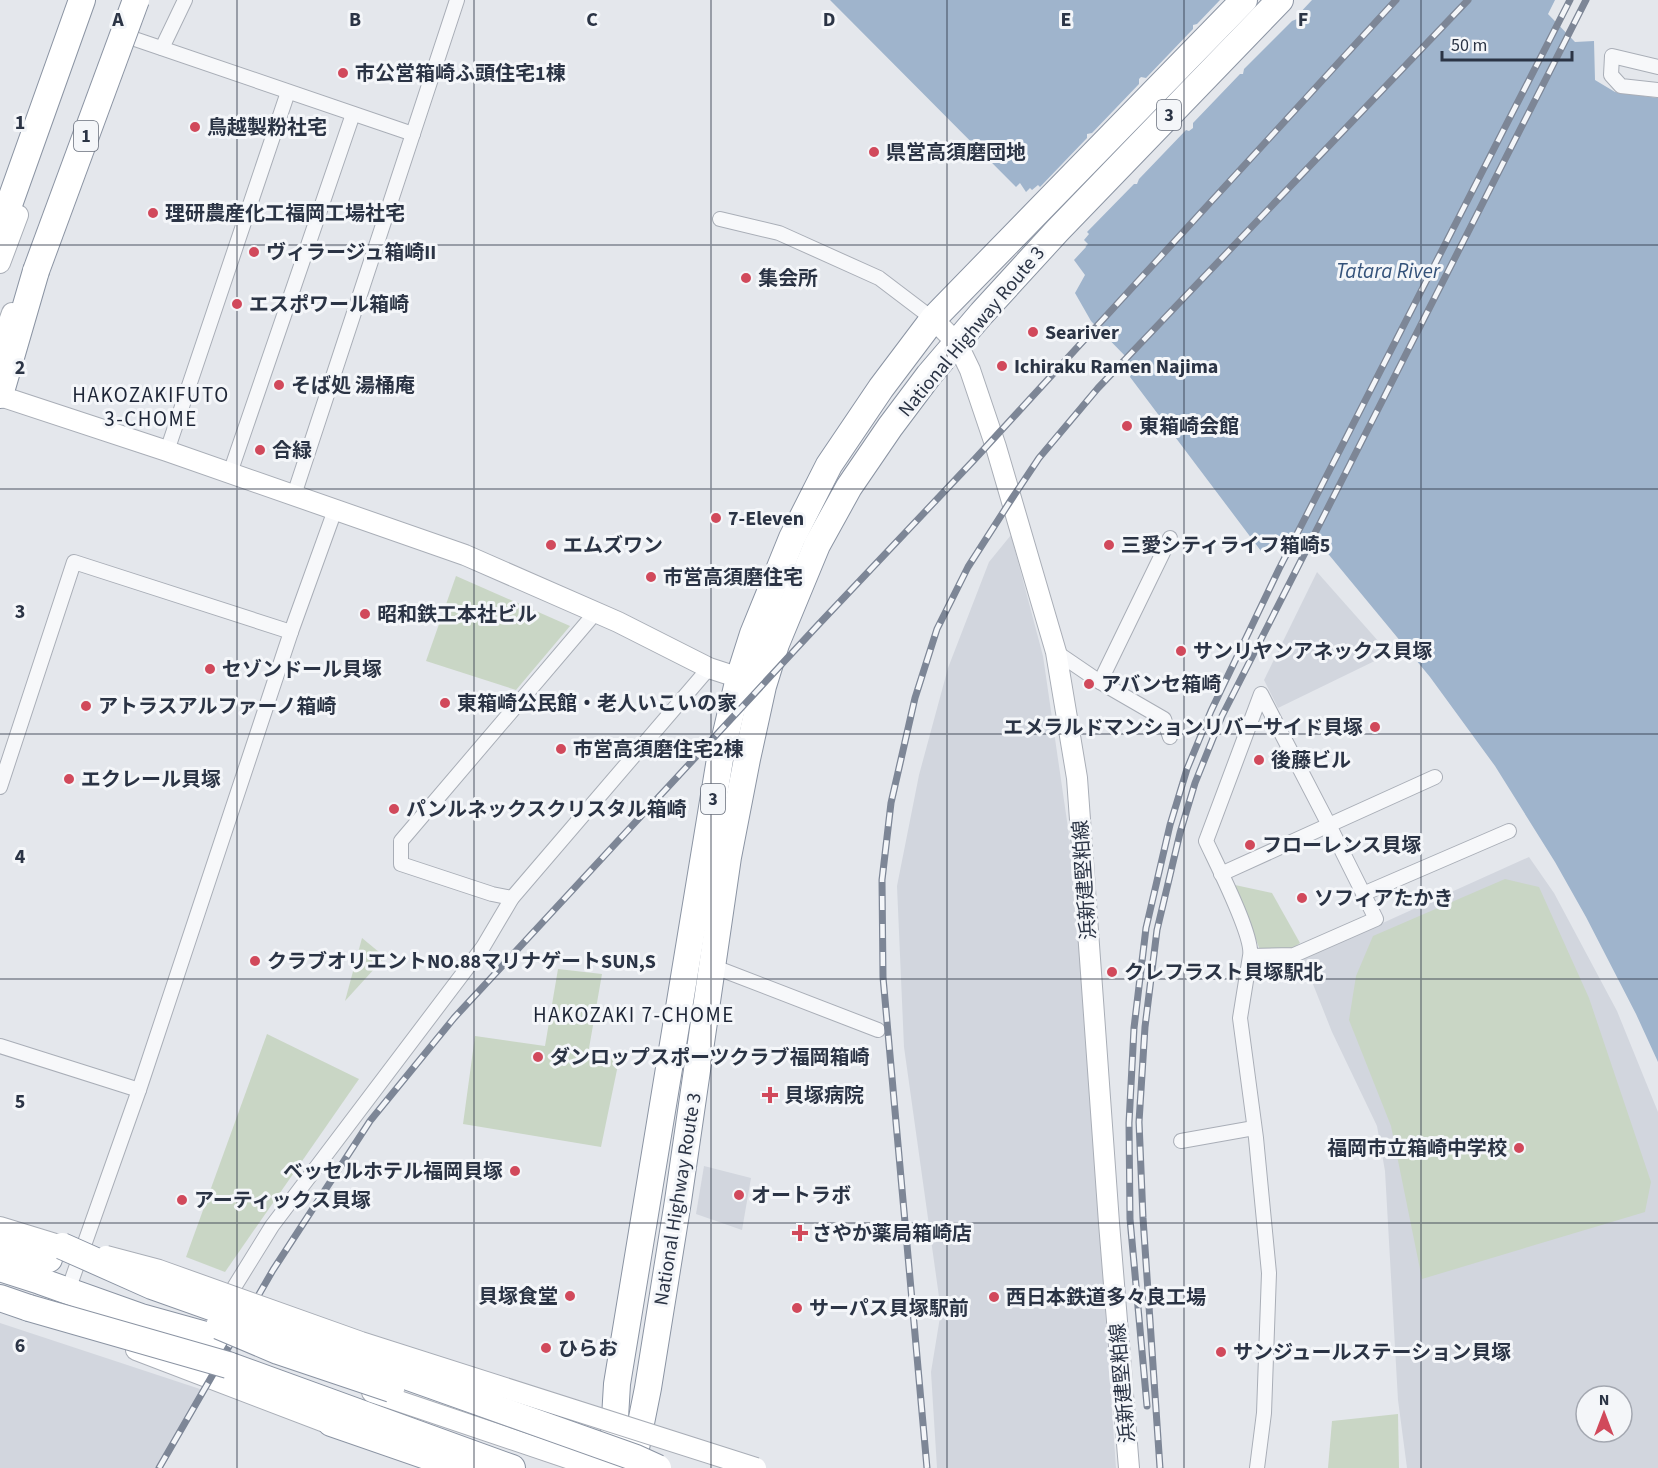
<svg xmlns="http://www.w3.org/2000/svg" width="1658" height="1468" viewBox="0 0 1658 1468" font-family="'Source Sans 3','Noto Sans JP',sans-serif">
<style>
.built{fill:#d2d6de;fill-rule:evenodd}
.green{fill:#c9d6c5}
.water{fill:#9fb4cc}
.pier{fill:#e4e7ec}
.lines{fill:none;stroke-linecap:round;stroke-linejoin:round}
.street-casing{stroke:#a9aeb7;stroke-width:16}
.secondary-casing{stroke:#a9aeb7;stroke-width:22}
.highway-casing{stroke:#8b94a3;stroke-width:28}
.street{stroke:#f7f8fa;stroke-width:14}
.secondary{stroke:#fff;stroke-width:20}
.highway{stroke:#fff;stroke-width:26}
.rail-casing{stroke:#7d8696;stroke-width:7}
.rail{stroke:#f4f6f9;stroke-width:4.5;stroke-dasharray:14;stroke-linecap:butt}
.secondary-bridge-casing{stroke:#a9aeb7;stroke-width:22;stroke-linecap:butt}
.highway-bridge-casing{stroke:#8b94a3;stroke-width:28;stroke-linecap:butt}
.secondary-bridge{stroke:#fff;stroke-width:20}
.highway-bridge{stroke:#fff;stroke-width:26}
.grid{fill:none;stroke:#2b3445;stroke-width:1.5;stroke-opacity:0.55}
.poi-dot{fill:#d1495b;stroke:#f4f6f9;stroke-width:2}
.labels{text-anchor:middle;stroke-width:6;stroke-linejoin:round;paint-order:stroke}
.shield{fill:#f4f6f9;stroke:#676e7b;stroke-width:1.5}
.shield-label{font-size:18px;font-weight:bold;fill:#2b3445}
.poi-label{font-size:20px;font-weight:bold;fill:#2b3445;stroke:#f4f6f9;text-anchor:start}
.street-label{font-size:20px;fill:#2b3445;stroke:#f4f6f9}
.water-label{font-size:21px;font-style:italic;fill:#34527a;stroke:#f4f6f9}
.neighbourhood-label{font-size:21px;letter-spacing:1.5px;fill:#1d2536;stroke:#f4f6f9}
.grid-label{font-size:20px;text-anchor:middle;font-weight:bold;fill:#2b3445;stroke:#f4f6f9;stroke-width:6;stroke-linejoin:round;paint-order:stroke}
</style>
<rect width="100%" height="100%" fill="#e4e7ec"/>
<g class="built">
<path d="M1011,535L1043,656L1075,876L1116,1468H937L931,1372L941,1311L904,1047L897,886L919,775L948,668L989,562Z"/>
<path d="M1317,572L1379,642L1387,655L1278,708L1264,680Z"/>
<path d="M1529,857L1554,893L1617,1011L1658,1112V1468H1407L1398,1400L1385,1171L1377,1126L1332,1032L1303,959ZM1586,1396H1622V1432H1586Z"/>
<path d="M704,1166L751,1178L742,1230L696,1214Z"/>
<path d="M0,1323L203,1390L162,1468H0Z"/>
</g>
<g class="green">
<path d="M456,576L570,626L516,690L426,661Z"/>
<path d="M1505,879L1539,887L1589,998L1651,1182L1645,1212L1422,1279L1391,1126L1349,1020L1356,976L1373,936Z"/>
<path d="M1235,885L1272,893L1300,943L1290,950H1260Z"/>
<path d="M362,938L385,957L345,1001Z"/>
<path d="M558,969L602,974L588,1054L619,1060L601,1147L463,1124L475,1036L545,1046Z"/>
<path d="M267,1034L359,1079L225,1272L186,1257Z"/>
<path d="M1398,1414L1399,1468H1328L1332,1421Z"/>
</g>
<path class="water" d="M830,0H1555L1548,14L1575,42L1594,41L1595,80L1615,92L1658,98V1062L1636,1014L1586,917L1555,862L1495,766L1430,677L1325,550C1318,545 1311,543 1303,541C1283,534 1275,536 1264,555L1130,377L1132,370L1130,361L1091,321L1075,293L1085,275L1074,260L1086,247L1026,192L1020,183L1016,187Z"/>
<path class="pier" d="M1220,0H1312L1297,16V19L1292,21L1244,69L1243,74H1240L1193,123V128L1189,131L1186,130L1139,179L1137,184H1134L1087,232L1089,234L1084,240L1088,244L1074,258L1073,256L1082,248L1024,194L1030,188L1032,190L1038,185L1040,187L1087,138V134L1092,133L1139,84V79L1141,77L1146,78L1193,29V25L1197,24Z"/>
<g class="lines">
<defs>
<g id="street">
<path d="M120,34L413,134"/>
<path d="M162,48L185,0"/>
<path d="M1658,67L1612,56L1611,75L1621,86L1658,90"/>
<path d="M720,219L779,233L879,278L933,319"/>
<path d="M167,451L288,92"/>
<path d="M230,473L353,114"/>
<path d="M294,495L457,0"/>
<path d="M1056,652L1100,682L1164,719L1170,737"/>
<path d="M1100,682L1170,538"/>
<path d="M0,787L74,562L291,632"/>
<path d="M1221,874L1435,777"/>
<path d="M1363,894L1509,831"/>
<path d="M512,898L492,894L401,864V841L596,612"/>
<path d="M1250,956L1294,955L1376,919L1329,825L1261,694L1206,841C1216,863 1254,936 1250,956L1240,1018L1256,1138L1269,1273L1264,1413L1257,1468"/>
<path d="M712,966L878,1030"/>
<path d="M0,1046L139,1090"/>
<path d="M1181,1141L1254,1128"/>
<path d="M71,1282L139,1090L291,632L335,510"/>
<path d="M225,1302L272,1226L483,947L512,898L709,668"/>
</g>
<g id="secondary">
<path d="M0,263L18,215"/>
<path d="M933,319L957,343L970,370L996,447L1056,652L1077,778L1109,1223L1129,1468"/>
<path d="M0,347L12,313"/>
<path d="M0,396L167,451L465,555L618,622L709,668L752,682"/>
<path d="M0,1227L62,1246"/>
<path d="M136,1350L343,1429"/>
<path d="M372,1392L597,1468"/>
</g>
<g id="highway">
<path d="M0,230L82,0"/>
<path d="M0,395L36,271"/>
<path d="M0,1244L49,1259"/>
<path d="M0,1268L40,1281L141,1317L220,1339"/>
<path d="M0,1298L29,1308"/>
<path d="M228,1365L512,1468"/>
<path d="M331,1423L461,1468"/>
<path d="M612,1468L617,1384L720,759L739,678L753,634L792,538L829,465L881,388L933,319L1244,0"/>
<path d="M632,1468L648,1388L678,1201L728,857L747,759L763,686L776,644L817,545L849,487L890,427L929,375L982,313L1057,231L1280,0"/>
</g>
</defs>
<use href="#street" class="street-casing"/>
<use href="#secondary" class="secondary-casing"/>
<use href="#highway" class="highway-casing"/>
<use href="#street" class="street"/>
<use href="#secondary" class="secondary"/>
<use href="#highway" class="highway"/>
<defs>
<g id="rail">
<path d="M1147,1406L1130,1219L1129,1123L1134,1028L1146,928L1170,825L1187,769L1211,711L1279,569L1570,0"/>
<path d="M159,1468L273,1270L370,1121L454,1018L818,625L974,460L1396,0"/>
<path d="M927,1468L883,977L882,880L891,803L915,698L937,629L968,567L1011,500L1039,458L1098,388L1468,0"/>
<path d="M1160,1468L1143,1218L1139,1122L1145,1027L1157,930L1180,833L1195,783L1222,716L1586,0"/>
</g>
</defs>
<use href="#rail" class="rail-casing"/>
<use href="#rail" class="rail"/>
<defs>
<path id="secondary-bridge" d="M106,1256L159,1270L361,1342L756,1468"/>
<g id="highway-bridge">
<path d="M36,271L136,0"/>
<path d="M62,1246L152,1286L636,1458L658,1468"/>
<path d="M29,1308L228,1365"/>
<path d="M219,1326L278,1351L391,1389"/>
</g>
</defs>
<use href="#secondary-bridge" class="secondary-bridge-casing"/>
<use href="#highway-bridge" class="highway-bridge-casing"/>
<use href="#secondary-bridge" class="secondary-bridge"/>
<use href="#highway-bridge" class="highway-bridge"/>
</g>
<path class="grid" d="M237,0V1468M474,0V1468M711,0V1468M947,0V1468M1184,0V1468M1421,0V1468M0,245H1658M0,489H1658M0,734H1658M0,979H1658M0,1223H1658"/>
<g class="poi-dot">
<circle cx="343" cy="73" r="6"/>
<circle cx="195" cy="127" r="6"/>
<circle cx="874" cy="152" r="6"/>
<circle cx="153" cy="213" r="6"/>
<circle cx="254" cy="252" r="6"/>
<circle cx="746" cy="278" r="6"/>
<circle cx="237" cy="304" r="6"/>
<circle cx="1033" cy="332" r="6"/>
<circle cx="1002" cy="366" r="6"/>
<circle cx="279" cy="385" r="6"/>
<circle cx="1127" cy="426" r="6"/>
<circle cx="260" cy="450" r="6"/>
<circle cx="716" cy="518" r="6"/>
<circle cx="551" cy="545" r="6"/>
<circle cx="1109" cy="545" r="6"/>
<circle cx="651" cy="577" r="6"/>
<circle cx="365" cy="614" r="6"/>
<circle cx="1181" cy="651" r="6"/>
<circle cx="210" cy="669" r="6"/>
<circle cx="1089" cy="684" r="6"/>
<circle cx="445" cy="703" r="6"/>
<circle cx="86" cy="706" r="6"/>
<circle cx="1375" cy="727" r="6"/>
<circle cx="561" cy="749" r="6"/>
<circle cx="1259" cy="760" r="6"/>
<circle cx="69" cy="779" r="6"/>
<circle cx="394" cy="809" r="6"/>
<circle cx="1250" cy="845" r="6"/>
<circle cx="1302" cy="898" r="6"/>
<circle cx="255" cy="961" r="6"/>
<circle cx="1112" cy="972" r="6"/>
<circle cx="538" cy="1057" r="6"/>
<path d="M767 1086h6v6h6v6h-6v6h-6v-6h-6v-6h6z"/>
<circle cx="1519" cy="1148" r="6"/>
<circle cx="515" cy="1171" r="6"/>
<circle cx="739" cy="1195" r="6"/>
<circle cx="182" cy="1200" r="6"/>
<path d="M797 1224h6v6h6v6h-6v6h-6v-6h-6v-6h6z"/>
<circle cx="570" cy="1296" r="6"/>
<circle cx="994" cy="1297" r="6"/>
<circle cx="797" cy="1308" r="6"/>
<circle cx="546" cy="1348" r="6"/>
<circle cx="1221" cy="1352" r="6"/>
</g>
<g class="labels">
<g class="shield">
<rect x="1157" y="100" width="24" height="30" rx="4.5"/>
<rect x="74" y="121" width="24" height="30" rx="4.5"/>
<rect x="701" y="784" width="24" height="30" rx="4.5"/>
</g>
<g class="shield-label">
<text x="1169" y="121">3</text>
<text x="86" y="142">1</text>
<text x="713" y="805">3</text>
</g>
<g class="poi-label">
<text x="355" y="80">市公営箱崎ふ頭住宅1棟</text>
<text x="207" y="134">鳥越製粉社宅</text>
<text x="886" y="159">県営高須磨団地</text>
<text x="165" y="220">理研農産化工福岡工場社宅</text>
<text x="266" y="259">ヴィラージュ箱崎II</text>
<text x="758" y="285">集会所</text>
<text x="249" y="311">エスポワール箱崎</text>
<text x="1045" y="339">Seariver</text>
<text x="1014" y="373">Ichiraku Ramen Najima</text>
<text x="291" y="392">そば処 湯桶庵</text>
<text x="1139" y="433">東箱崎会館</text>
<text x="272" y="457">合緑</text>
<text x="728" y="525">7-Eleven</text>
<text x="563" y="552">エムズワン</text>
<text x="1121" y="552">三愛シティライフ箱崎5</text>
<text x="663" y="584">市営高須磨住宅</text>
<text x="377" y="621">昭和鉄工本社ビル</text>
<text x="1193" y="658">サンリヤンアネックス貝塚</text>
<text x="222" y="676">セゾンドール貝塚</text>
<text x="1101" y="691">アバンセ箱崎</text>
<text x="457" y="710">東箱崎公民館・老人いこいの家</text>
<text x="98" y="713">アトラスアルファーノ箱崎</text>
<text x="1363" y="734" text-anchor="end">エメラルドマンションリバーサイド貝塚</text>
<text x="573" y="756">市営高須磨住宅2棟</text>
<text x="1271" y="767">後藤ビル</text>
<text x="81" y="786">エクレール貝塚</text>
<text x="406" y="816">パンルネックスクリスタル箱崎</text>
<text x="1262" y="852">フローレンス貝塚</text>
<text x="1314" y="905">ソフィアたかき</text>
<text x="267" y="968">クラブオリエントNO.88マリナゲートSUN,S</text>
<text x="1124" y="979">クレフラスト貝塚駅北</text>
<text x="550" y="1064">ダンロップスポーツクラブ福岡箱崎</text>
<text x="784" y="1102">貝塚病院</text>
<text x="1507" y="1155" text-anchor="end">福岡市立箱崎中学校</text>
<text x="503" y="1178" text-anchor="end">ベッセルホテル福岡貝塚</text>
<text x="751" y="1202">オートラボ</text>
<text x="194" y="1207">アーティックス貝塚</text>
<text x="812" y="1240">さやか薬局箱崎店</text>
<text x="558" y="1303" text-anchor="end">貝塚食堂</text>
<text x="1006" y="1304">西日本鉄道多々良工場</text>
<text x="809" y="1315">サーパス貝塚駅前</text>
<text x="558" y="1355">ひらお</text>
<text x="1233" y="1359">サンジュールステーション貝塚</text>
</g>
<g class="street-label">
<text transform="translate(971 331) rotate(-50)" y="7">National Highway Route 3</text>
<text transform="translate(1084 880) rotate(-94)" y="7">浜新建堅粕線</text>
<text transform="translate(677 1199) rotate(-81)" y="7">National Highway Route 3</text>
<text transform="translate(1122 1383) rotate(-95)" y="7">浜新建堅粕線</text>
</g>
<g class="water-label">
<text x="1388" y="278">Tatara River</text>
</g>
<g class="neighbourhood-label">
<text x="151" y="402">HAKOZAKIFUTO<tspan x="151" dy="24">3-CHOME</tspan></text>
<text x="634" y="1022">HAKOZAKI 7-CHOME</text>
</g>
</g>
<g class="grid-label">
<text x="118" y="26">A</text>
<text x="355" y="26">B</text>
<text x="592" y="26">C</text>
<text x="829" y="26">D</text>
<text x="1066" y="26">E</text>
<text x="1303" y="26">F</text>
<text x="20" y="129">1</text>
<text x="20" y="374">2</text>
<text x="20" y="618">3</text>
<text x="20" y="863">4</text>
<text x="20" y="1108">5</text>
<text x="20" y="1352">6</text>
</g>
<g transform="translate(1604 1414)"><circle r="28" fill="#f4f6f9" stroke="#a4a8b1" stroke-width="1.5"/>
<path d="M0-4.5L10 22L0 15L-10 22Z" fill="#d1495b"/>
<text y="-9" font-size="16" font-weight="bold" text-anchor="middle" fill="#2b3445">N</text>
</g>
<path d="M1442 51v9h130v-9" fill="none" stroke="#2b3445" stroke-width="3"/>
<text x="1451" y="51" font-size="18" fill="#2b3445" stroke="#f4f6f9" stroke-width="4.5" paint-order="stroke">50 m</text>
</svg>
